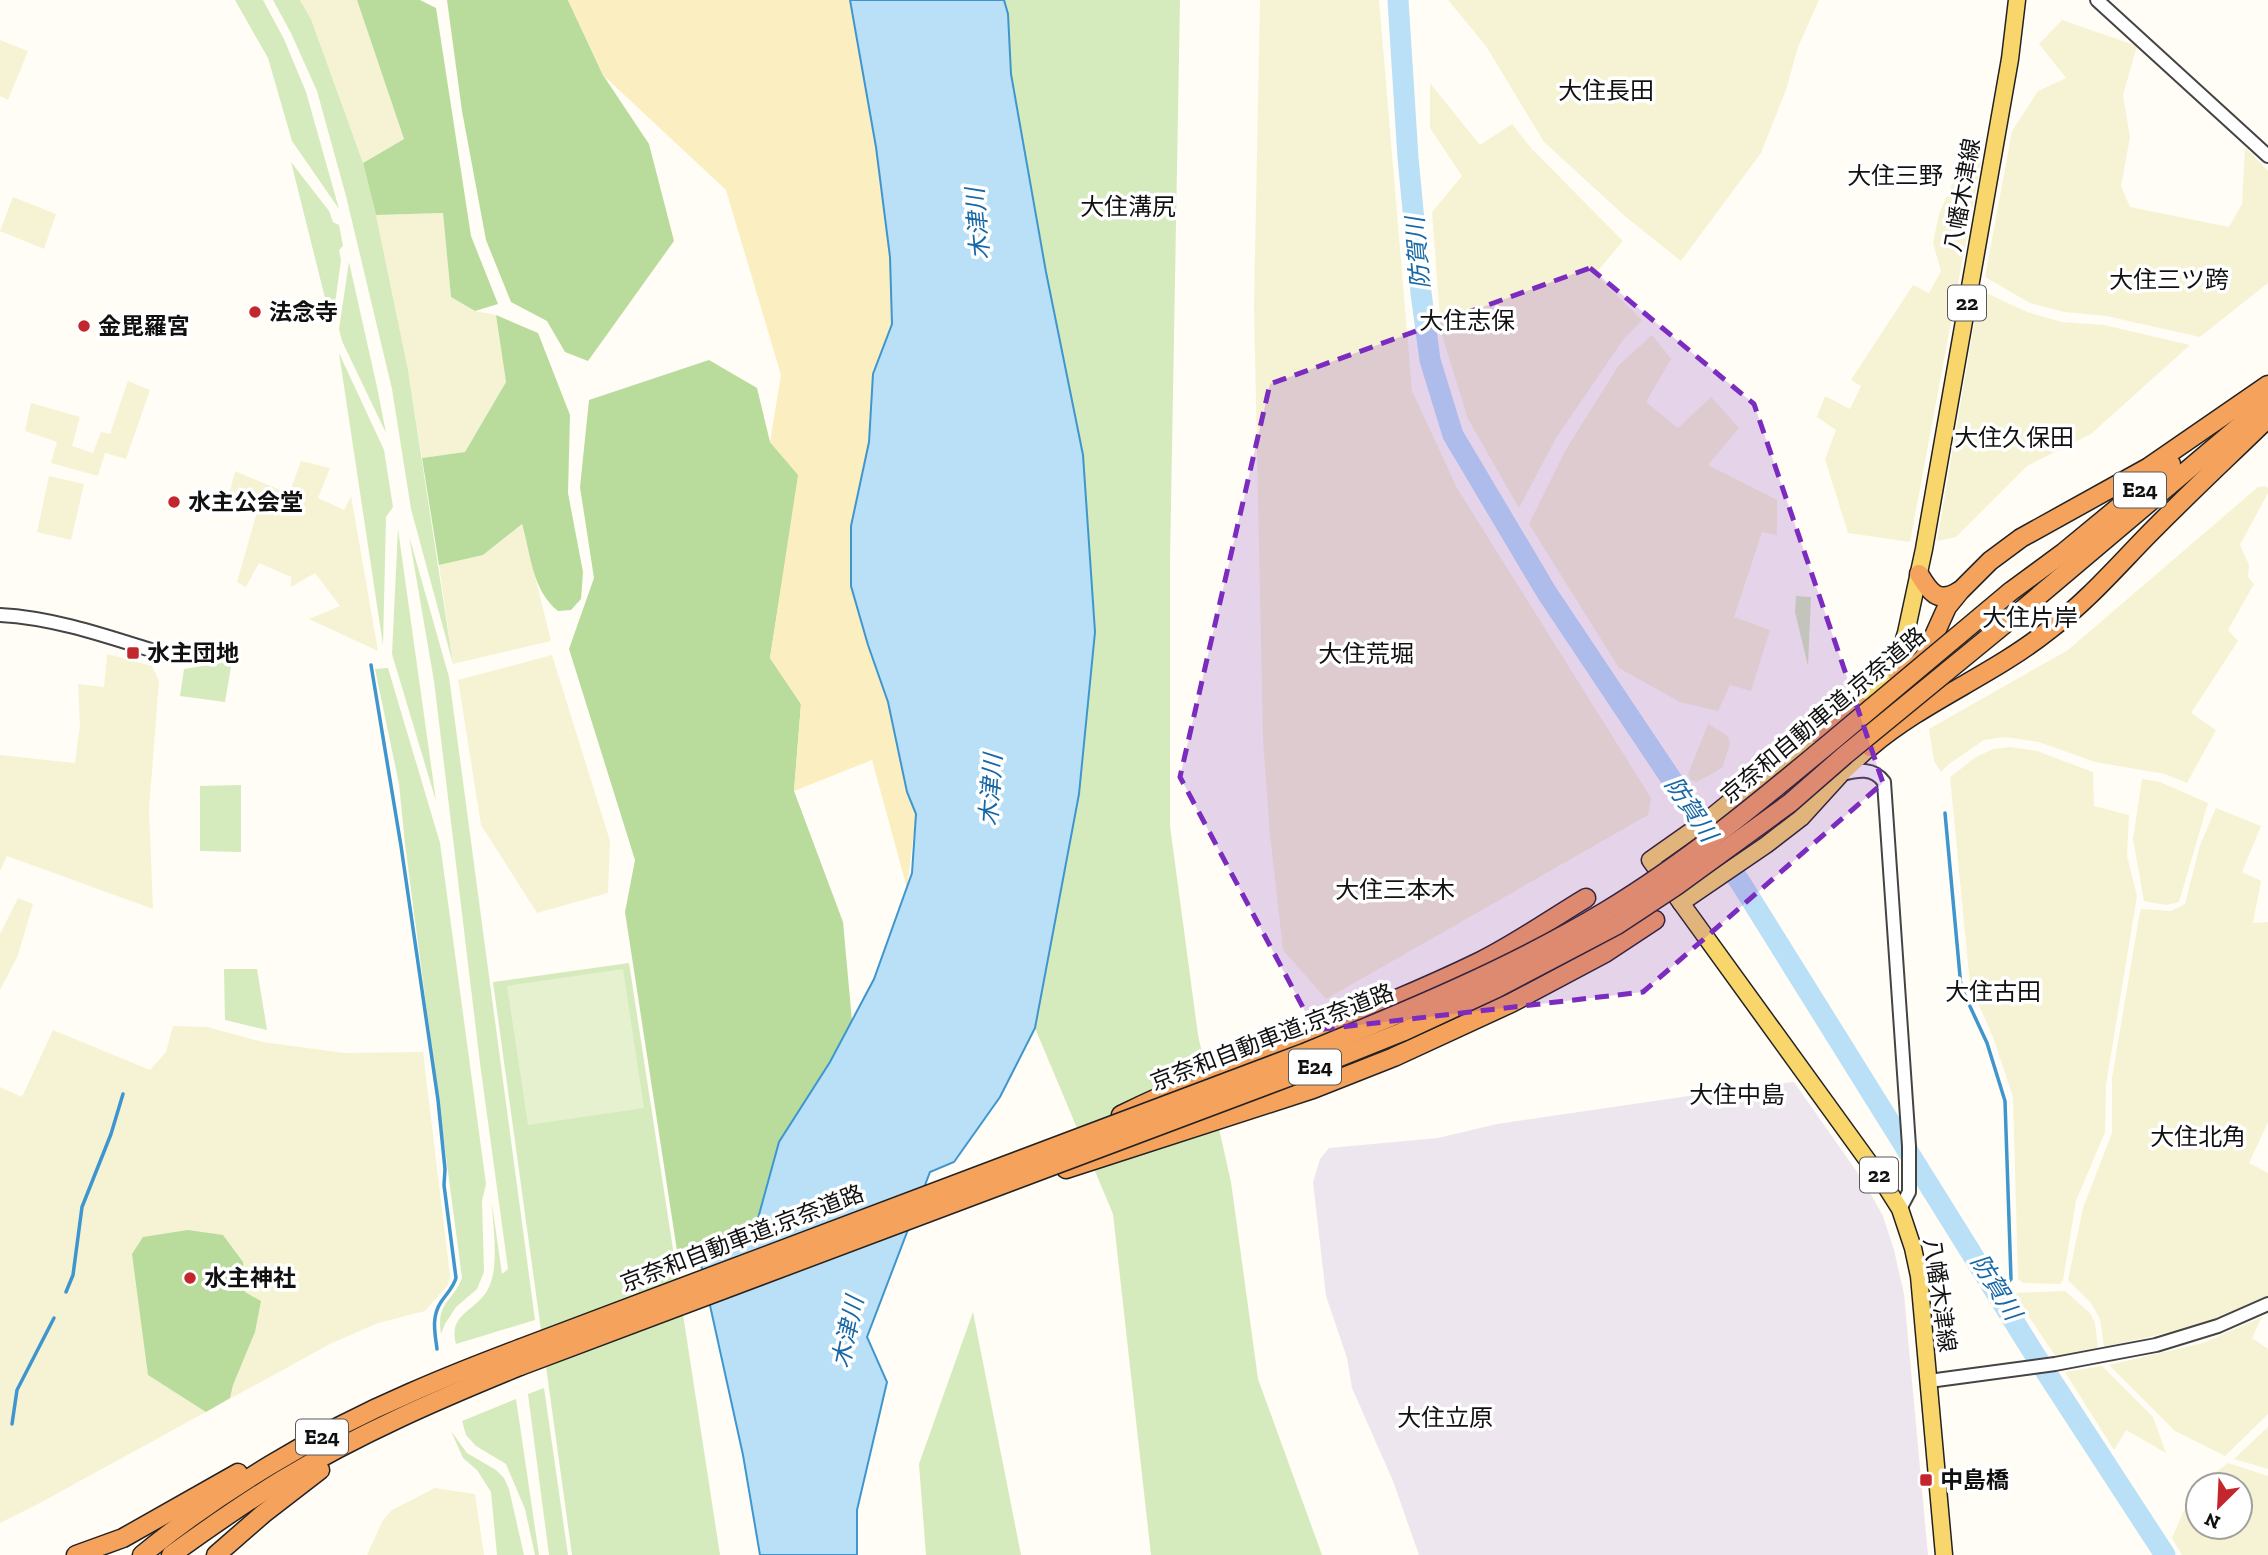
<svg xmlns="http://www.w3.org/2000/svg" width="2268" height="1555" viewBox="0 0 2268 1555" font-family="'Zilla Slab','Noto Sans JP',serif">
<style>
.industrial{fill:#eee6ef}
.farmland{fill:#f6f3d4}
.green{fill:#d5ebbd}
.forest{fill:#b9dc9c}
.sand{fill:#fbeec1}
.pitch{fill:#e6f2cf}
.water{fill:#b9e0f7;stroke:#3f96cf;stroke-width:2}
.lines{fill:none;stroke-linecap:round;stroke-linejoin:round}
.stream{stroke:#3f96cf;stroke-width:3.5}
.river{stroke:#b9e0f7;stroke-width:21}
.minor-casing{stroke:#444;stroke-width:16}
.major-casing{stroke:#222;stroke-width:19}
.highway-casing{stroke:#222;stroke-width:21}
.minor{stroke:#fff;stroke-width:12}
.major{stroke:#f9d66b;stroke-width:16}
.highway{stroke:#f5a25d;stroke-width:18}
.highway-bridge-casing{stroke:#222;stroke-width:21;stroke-linecap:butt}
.highway-bridge{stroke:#f5a25d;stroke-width:18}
.marked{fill:#7b2cbf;fill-opacity:0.2;stroke:#7b2cbf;stroke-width:5;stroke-dasharray:14 9;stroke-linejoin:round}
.poi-dot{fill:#c4262e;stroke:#fff;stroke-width:2.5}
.labels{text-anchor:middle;stroke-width:7;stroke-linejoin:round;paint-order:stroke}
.shield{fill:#fff;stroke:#585858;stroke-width:2}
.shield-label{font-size:21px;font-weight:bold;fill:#111}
.street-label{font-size:23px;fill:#111;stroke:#fff}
.poi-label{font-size:23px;font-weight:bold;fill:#111;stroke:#fff;text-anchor:start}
.neighbourhood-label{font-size:24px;fill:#111;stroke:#fff}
.water-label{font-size:24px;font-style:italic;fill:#1768a6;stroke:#fff}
</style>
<rect width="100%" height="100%" fill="#fffdf5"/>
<path class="industrial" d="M1794,1082L1864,1182L1883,1216L1894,1250L1904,1294L1928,1555H1419L1393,1481L1352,1388L1347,1358L1326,1296L1313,1182L1320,1159L1329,1148L1438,1138L1497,1124L1764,1085Z"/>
<g class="farmland">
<path d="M300,0H357L404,139L363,163L311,19Z"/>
<path d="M1260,0H1379L1412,391L1457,488L1651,798L1648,815L1326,999L1283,950L1270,835L1263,739L1254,306Z"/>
<path d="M1448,0H1819L1798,47L1786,90L1761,153L1681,261L1627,218L1544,142L1486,46Z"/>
<path d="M2062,20L2137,46L2123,95L2130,137L2121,186L2130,207L2229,227L2242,204L2245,147L2268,171V283L2200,337L2106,316L2064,312L2030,303L1985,277L2012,131L2038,91L2066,78L2039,44Z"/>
<path d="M0,40L28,51L8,100L0,96Z"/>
<path d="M1430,83L1480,145L1512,124L1532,149L1623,241L1595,274L1642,320L1623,340L1556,438L1519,508L1468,419L1441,332L1432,212L1462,176L1430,128Z"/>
<path d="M1970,143L1984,145L1910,542L1848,533L1825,459L1836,430L1817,417L1825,396L1850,409L1861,386L1851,380L1913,285L1929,293L1941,271L1933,243L1939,214Z"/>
<path d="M13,197L56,214L44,249L0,231Z"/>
<path d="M443,213L451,297L475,311L496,315L506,382L465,452L422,458L408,370L376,215Z"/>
<path d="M1980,290L2027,312L2062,322L2104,325L2190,345L2091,434L2027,466L1956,537L1937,541Z"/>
<path d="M1652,335L1671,359L1646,402L1678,428L1711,397L1739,428L1708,465L1777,500V535L1762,532L1734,617L1770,630L1751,691L1730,685L1718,711L1680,702L1619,668L1529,524L1565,451L1619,365Z"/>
<path d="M128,381L150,390L126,459L105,453L98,476L51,463L57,442L25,431L31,403L80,417L72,446L93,453L101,432L110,434Z"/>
<path d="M301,461L330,468L318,498L344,510L351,496L378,651L309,619L340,606L315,573L291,587V577L259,563L246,587L237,582L257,512L228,499L235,471L289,494Z"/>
<path d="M49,476L84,484L71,540L37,532Z"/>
<path d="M2265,486L2268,488V493L2240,545L2249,565L2248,577L2254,584L2228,630L2238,641L2191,713L2216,730L2187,783L2165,774L2095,762L2039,742L2005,737L1984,740L1949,764L1941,772L1934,761L1929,729L2068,650L2258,487Z"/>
<path d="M522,524L551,641L453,664L439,565L483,555Z"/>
<path d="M107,654L152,666L159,681L149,809L153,909L7,856L0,871V755L75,763L80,725L78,684L104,687Z"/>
<path d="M552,655L610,841L608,893L537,913L481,825L458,680Z"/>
<path d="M1708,724L1728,736L1730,744L1722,768L1697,782L1691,780L1688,774Z"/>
<path d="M2010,747L2037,751L2093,772L2094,806L2129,815L2127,856L2137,896L2106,1085L2105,1132L2076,1201L2063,1280L2060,1284L2023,1283L2018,1279L2013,1097L1993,1037L1970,985L1950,777L1976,757L1993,749Z"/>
<path d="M2142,779L2160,782L2208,803L2179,902L2166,905L2144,901L2133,839Z"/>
<path d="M2216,808L2261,826L2242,872L2261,881L2253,923L2268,922V1122L2249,1163L2268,1173V1297L2207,1324L2104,1347L2100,1319L2091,1303L2068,1280L2083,1208L2112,1133V1078L2139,917L2141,909L2171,911L2185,904L2200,845Z"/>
<path d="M18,898L33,904L18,955L0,990V934Z"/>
<path d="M173,1026L207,1027L263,1042L344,1053L423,1052L450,1276L448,1285L425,1311L378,1323L332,1343L38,1504L0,1523V1087L22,1097L53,1030L150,1070L166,1052Z"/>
<path d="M2065,1291L2090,1313L2095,1323L2098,1349L2056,1357L2013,1293Z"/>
<path d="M2262,1317L2252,1338L2268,1349V1414L2225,1456L2175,1431L2109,1365L2203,1343Z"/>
<path d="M2102,1366L2153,1417L2166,1453L2126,1430L2114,1450L2065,1372Z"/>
<path d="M2268,1427V1469L2234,1459Z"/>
<path d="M2228,1463L2268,1476V1555H2182L2172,1538L2193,1489L2198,1485V1527H2240V1485H2199Z"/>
<path d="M435,1488L475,1494L484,1555H367L383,1520L392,1510Z"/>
</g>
<g class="green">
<path d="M235,0H263L284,39L306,92L339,209L292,141L268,58Z"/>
<path d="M273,0H300L311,19L363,163L376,215L408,370L453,664L411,509L392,389L346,196L317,91L291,33Z"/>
<path d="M1004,0H1180L1170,561V826L1198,1035L1231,1182L1258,1379L1322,1555H1151L1113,1214L1035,1028L1079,794L1095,632L1083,455L1046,272L1011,74L1008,14Z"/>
<path d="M291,162L329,211L333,222L339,225L343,246L339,250L341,260L332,326Z"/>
<path d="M349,262L377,387L386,433L342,341L339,329Z"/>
<path d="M339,353L384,450L393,507L386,517L383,645Z"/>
<path d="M398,529L436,801L392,654Z"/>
<path d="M409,536L449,677L535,1320L456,1344C448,1314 474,1312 487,1291C500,1269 493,1229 492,1204L502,1274L508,1269L480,1063L434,681Z"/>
<path d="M1796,596L1811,597L1808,666L1795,612Z"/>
<path d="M232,661L225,702L180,696L184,669Z"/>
<path d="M388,668L440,843L486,1184L482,1201L484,1272L477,1289L456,1307L445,1324L441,1334C436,1302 452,1303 462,1278L405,844L399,784L375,669Z"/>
<path d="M241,785V852L200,851V786Z"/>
<path d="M629,963L720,1555H572L493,982Z"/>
<path d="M224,969H257L267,1030L225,1020Z"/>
<path d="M973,1312L1021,1555H926L919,1464Z"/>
<path d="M544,1388L568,1555H549L528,1394Z"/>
<path d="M516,1399L539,1555H535L525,1509L506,1464L476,1446L466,1435L462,1421Z"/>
<path d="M451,1431L467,1453L496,1470L504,1478L509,1489L524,1555H497L491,1492L477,1470L463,1458Z"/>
</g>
<g class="forest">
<path d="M357,0H420L436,8L471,236L498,304L475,311L451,297L443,213L376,215L363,163L404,139Z"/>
<path d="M447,0H568L603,75L649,144L674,241L588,361L565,352L547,321L511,302L486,240L462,111Z"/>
<path d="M496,315L538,333L570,415L568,493L583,572L581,599L571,610L558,611C532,590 531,555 522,524L483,555L439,565L422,458L465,452L506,382Z"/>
<path d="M709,360L757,388L770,442L799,475L770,658L801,704L794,791L843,922L852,1021L754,1235L680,1270L625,912L635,860L569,649L594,578L580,487L589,400Z"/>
<path d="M188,1230L223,1235L243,1262L245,1292L261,1301L255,1332L233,1385L230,1398L206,1412L148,1375L132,1254L143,1237Z"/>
</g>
<path class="sand" d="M568,0H850L876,147L890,257L892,324L873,374L869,442L851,526V586L868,645L888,702L907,792L916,814L907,888L872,760L794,791L801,704L770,658L798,475L770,442L781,375L726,190L603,75Z"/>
<path class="pitch" d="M623,969L644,1108L528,1125L507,986Z"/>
<path class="water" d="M850,0H1004L1008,14L1011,74L1046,272L1083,455L1095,632L1079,794L1035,1028L1000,1097L954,1162L930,1172L867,1337L887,1382L857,1510V1555H760L743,1455L700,1260L752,1240L779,1142L830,1062L874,979L912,873L916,814L907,792L888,702L868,645L851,586V526L869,442L873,374L892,324L890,257L876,147Z"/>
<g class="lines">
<g class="stream">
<path d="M371,665L401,846L438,1100L445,1169L444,1185L456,1278C453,1288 447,1293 441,1302C431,1317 435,1333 437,1349"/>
<path d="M1945,813L1961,987L1987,1043L2005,1101L2011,1279L1998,1292"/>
<path d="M66,1292L73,1275L82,1207L111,1134L123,1094"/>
<path d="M12,1424L17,1390L54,1318"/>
</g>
<path class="river" d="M1398,0L1408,158L1421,293L1430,360L1453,435L1547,593L1742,885L2033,1352L2165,1555"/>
<defs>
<g id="minor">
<path d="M2097,0L2268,156"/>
<path d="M0,615C59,618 117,640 173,657"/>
<path d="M1842,774C1858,770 1873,767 1884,782L1909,1146V1192L1900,1209"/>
<path d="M1929,1381L2055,1364L2156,1345L2218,1326L2268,1304"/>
</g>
<g id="major">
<path d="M1847,710L1871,691L1890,670L1899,655L1906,633L1924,549L2010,59L2017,0"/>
<path d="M1826,726L1781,760L1711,817L1650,860L1881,1179L1900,1209L1913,1248L1919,1276L1944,1555"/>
<path d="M1681,903L1766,845L1801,818L1841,774L1870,747L1897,686"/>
</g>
<g id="highway">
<path d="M1919,574C1929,591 1938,605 1959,591"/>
<path d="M2010,592L2063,553L2171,464"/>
<path d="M2023,609L2268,402"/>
<path d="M1899,655C1899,661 1897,668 1898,674C1899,688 1913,701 1927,701"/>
<path d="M1914,667L1924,658L1947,607L1960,591L1990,561L2021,538L2149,467L2268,385"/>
<path d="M1817,734L1834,727L1862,707"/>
<path d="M1870,747C1924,701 1993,675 2049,630C2085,603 2114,570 2145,538C2185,497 2227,458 2268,418"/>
<path d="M1121,1115C1238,1058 1364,1018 1481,961C1517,943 1551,919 1586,898"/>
<path d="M1066,1169L1313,1089L1394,1057L1511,1003L1605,953L1655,920"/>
<path d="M76,1555L123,1538L238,1473"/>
<path d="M142,1555C220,1491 317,1433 410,1393C446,1377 482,1363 519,1349"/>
<path d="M171,1555C207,1529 244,1503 282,1480C358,1434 439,1399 520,1366"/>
<path d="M216,1555L263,1514L320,1470"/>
</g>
</defs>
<use href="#minor" class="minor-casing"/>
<use href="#major" class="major-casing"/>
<use href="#highway" class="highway-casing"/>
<use href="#minor" class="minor"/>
<use href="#major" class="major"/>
<use href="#highway" class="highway"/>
<defs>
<g id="highway-bridge">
<path d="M519,1349L1304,1053C1407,1011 1511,968 1606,911C1687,862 1759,802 1831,742C1890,692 1950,642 2010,592"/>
<path d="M520,1366L1307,1070L1402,1032L1497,988L1617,925L1676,886L1790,803L1845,755L2023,609"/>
</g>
</defs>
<use href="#highway-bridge" class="highway-bridge-casing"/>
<use href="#highway-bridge" class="highway-bridge"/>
</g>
<path class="marked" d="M1590,268L1754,404L1883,783L1643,992L1315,1030L1180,777L1270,384Z"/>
<g class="poi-dot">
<circle cx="255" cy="312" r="7"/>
<circle cx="84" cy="326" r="7"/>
<circle cx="174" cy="502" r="7"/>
<rect x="126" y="646" width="14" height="14" rx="3.5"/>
<circle cx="190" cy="1278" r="7"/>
<rect x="1919" y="1473" width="14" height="14" rx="3.5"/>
</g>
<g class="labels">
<g class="shield">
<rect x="1948" y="285.5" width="38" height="35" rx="5"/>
<rect x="2114" y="472.5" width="52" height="35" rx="5"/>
<rect x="1289" y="1049.5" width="52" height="35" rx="5"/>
<rect x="1860" y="1157.5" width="38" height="35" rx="5"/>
<rect x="296" y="1419.5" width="52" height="35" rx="5"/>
</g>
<g class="shield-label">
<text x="1967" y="310">22</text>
<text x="2140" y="497">E24</text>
<text x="1315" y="1074">E24</text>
<text x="1879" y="1182">22</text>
<text x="322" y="1444">E24</text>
</g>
<g class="street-label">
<text transform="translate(1962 195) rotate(-80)" y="8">八幡木津線</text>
<text transform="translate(1823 715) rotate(-40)" y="8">京奈和自動車道;京奈道路</text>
<text transform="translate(1272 1037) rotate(-21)" y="8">京奈和自動車道;京奈道路</text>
<text transform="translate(742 1238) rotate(-21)" y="8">京奈和自動車道;京奈道路</text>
<text transform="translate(1940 1295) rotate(82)" y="8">八幡木津線</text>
</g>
<g class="poi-label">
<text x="269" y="320">法念寺</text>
<text x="98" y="334">金毘羅宮</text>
<text x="188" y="510">水主公会堂</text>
<text x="147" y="661">水主団地</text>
<text x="204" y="1286">水主神社</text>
<text x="1940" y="1488">中島橋</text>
</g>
<g class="neighbourhood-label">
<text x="1606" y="99">大住長田</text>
<text x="1895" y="184">大住三野</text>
<text x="1128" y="215">大住溝尻</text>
<text x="2169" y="288">大住三ツ跨</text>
<text x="1467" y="329">大住志保</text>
<text x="2014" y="446">大住久保田</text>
<text x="2030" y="626">大住片岸</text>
<text x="1366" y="662">大住荒堀</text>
<text x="1395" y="898">大住三本木</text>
<text x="1993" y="1000">大住古田</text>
<text x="1737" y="1103">大住中島</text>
<text x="2198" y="1145">大住北角</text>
<text x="1445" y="1426">大住立原</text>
</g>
<g class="water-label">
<text transform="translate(978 224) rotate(-95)" y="8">木津川</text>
<text transform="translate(1418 253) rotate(-95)" y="8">防賀川</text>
<text transform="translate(991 790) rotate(-86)" y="8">木津川</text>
<text transform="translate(1691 809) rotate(56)" y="8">防賀川</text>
<text transform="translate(1996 1287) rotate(58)" y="8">防賀川</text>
<text transform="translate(848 1332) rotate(-78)" y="8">木津川</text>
</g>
</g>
<g transform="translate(2219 1506) rotate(204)"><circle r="33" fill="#ffffff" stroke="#a0a0a0" stroke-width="2"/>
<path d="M0-5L12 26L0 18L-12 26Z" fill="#c4262e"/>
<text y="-10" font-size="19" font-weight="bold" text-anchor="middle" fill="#111111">N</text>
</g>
</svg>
